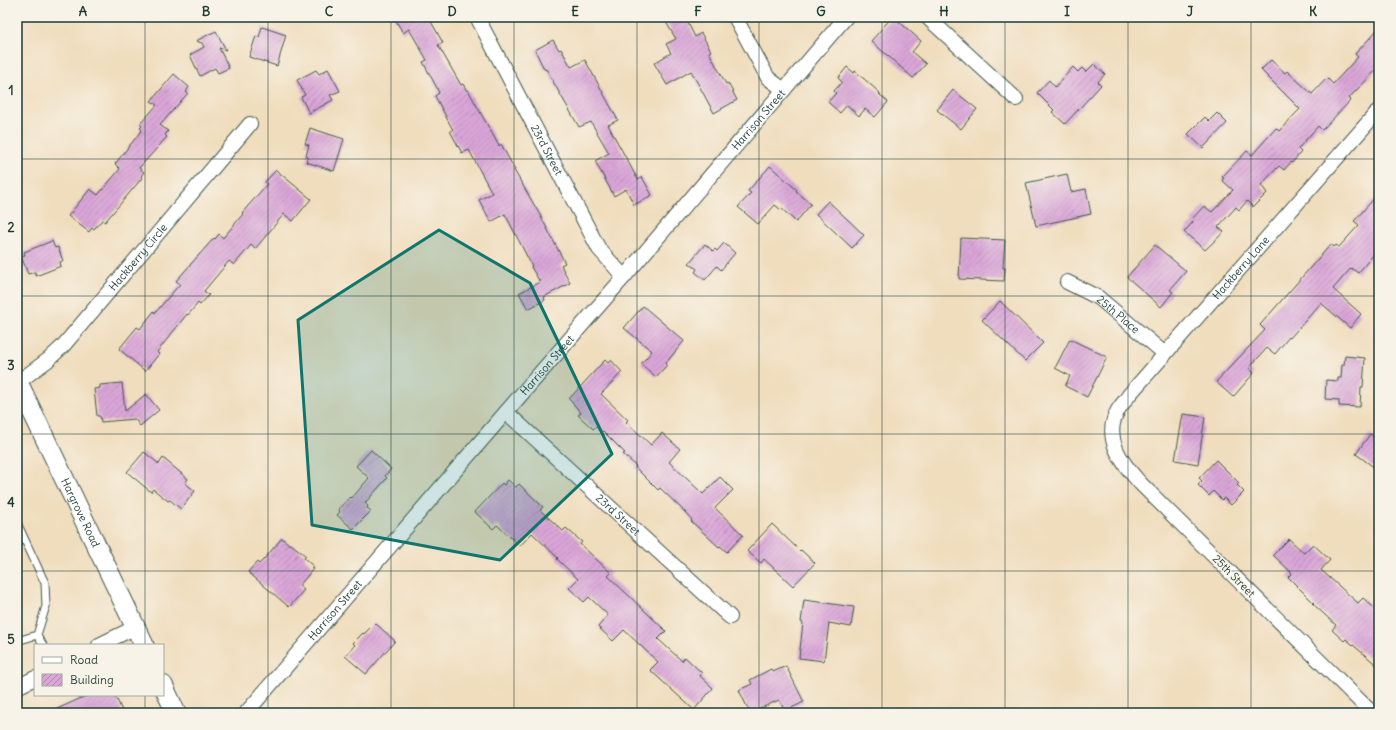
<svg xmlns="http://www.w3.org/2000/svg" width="1396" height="730" viewBox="0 0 1396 730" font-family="Delius,sans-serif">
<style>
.building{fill:url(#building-hatch)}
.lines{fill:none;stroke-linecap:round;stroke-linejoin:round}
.lane-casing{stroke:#3e5549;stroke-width:9}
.street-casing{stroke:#3e5549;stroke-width:16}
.secondary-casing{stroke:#3e5549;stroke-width:21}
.lane{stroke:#fff;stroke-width:7}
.street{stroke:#fff;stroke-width:14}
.secondary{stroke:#fff;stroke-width:19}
.marked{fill:#0f766e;fill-opacity:0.2;stroke:#0f766e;stroke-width:3;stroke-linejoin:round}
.grid{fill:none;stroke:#1f3d34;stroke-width:1;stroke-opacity:0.55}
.labels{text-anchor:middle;stroke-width:3;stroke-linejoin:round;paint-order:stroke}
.street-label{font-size:11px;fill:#1f3d34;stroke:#f7f3e8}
.neatline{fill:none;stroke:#1f3d34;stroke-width:1.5}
.grid-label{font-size:13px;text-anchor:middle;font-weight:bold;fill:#1f3d34}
</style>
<defs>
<pattern id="building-hatch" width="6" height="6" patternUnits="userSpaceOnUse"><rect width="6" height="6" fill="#daa6d8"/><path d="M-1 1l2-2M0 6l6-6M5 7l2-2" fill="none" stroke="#b088b0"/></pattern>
</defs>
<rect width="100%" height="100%" fill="#f7f3e8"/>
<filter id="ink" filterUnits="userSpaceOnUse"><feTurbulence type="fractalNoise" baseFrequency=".025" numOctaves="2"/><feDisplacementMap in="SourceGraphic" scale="8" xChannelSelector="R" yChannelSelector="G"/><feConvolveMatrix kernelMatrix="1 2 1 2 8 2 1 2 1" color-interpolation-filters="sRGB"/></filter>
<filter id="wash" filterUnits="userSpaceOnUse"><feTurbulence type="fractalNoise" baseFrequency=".012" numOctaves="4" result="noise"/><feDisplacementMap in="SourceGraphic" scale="16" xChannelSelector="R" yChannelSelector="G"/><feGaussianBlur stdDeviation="0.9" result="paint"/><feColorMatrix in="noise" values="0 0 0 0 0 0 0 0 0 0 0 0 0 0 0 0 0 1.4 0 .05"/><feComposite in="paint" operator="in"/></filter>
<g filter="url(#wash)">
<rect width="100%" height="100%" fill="#f0ddbd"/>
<g id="blocks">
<g class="building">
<path d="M394,17H431L429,18L443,43L438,45L461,85L463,84L467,91L468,90L499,146L501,144L515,170H514L540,215L565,263L561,265L570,283L544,297L545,300L528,309L519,293L540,282L531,267L532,266L505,214L491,222L479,200L492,193L469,150L462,153L450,131L453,130L435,96L439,93L437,88L423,62L427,60L409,29L403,33Z"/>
<path d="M663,17H685L695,37L701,33L711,51L709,52L726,84L728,83L737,100L714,113L691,71L667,85L654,63L671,53L666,44L676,39Z"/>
<path d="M892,17H894L921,41L912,52L926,64L913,78L871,41Z"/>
<path d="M262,27L286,35L277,66L249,57L256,36L259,37Z"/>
<path d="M1379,28V67L1349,98L1351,100L1322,130L1318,126L1298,149L1301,152L1292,163L1291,162L1284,170L1279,166L1261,185L1267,193L1253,207L1247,201L1239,210L1236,207L1218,227L1224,232L1205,250L1184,232L1193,222L1191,220L1204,206L1212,212L1233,190L1222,180L1224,178L1222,177L1247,151L1252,155L1276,128L1279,131L1300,109L1261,70L1271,60L1285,73L1287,71L1312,94L1327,78L1333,84L1358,57L1355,54Z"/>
<path d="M216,31L226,50L219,48L229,68L218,73L215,68L200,76L190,55L204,47L202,43L196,41Z"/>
<path d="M553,40L559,50L561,49L571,67L585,60L618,120L608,125L638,180L642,177L652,195L634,205L626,189L614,196L595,161L609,153L591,122L579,127L551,78L547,70L544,69L535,50Z"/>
<path d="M1094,64L1105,74L1098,82L1101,85L1065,124L1052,112L1054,110L1037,93L1049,80L1055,87L1073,67L1078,72L1082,68L1086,72Z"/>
<path d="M847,67L854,73L855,71L880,93L879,94L888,102L875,117L865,109L859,116L847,105L840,113L828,102L836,93L834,91L842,82L838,78Z"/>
<path d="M328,69L340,91L330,95L333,100L309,113L301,97L305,95L297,80L316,70L319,74Z"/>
<path d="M174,74L189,87L186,92L188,93L160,125L168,131L165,135L167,137L139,168L144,172L141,176L142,178L105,222L102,220L94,229L92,228L89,232L68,216L90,189L98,195L120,169L115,164L142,130L140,128L142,126L140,124L157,105L151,101Z"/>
<path d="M953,90L977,109L961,129L937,110Z"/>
<path d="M1217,113L1227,123L1203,148L1188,134L1205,117L1209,121Z"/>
<path d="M310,128L344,139L334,171L306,162L308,157L306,156L309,145L305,144Z"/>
<path d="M770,166L797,190L796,191L811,204L796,222L782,209L781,210L775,205L758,224L738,207L751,193L748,191Z"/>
<path d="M276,170L311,199L293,221L284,214L255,249L251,245L234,265L229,261L204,291L209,295L200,305L198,303L188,315L187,314L157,352L159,354L145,371L119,349L137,327L140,329L154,311L155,313L180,284L176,281L214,238L215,239L219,234L223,238L243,214L242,213L267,184L265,182Z"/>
<path d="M1067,174L1071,192L1086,189L1091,214L1036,226L1026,183Z"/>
<path d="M1379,193V248L1358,273L1351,268L1333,289L1361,314L1350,328L1321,303L1290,338L1289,337L1275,354L1267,348L1249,368L1254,373L1233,397L1216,382L1265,330L1260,325L1331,244L1334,247L1336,245L1339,247L1359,225L1354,221Z"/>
<path d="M828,201L864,235L852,248L816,214Z"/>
<path d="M961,238L1005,240L1003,268H1005L1004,281L959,279Z"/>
<path d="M52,241L55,248L58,247L63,261L60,262L61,266L36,276L35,272L28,274L21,256L25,255L24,252Z"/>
<path d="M724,243L735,253L721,270L717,266L705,280L695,272L697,269L689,263L705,244L713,251L715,249L717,251Z"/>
<path d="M1155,245L1186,271L1170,290L1173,292L1161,307L1127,277Z"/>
<path d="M1000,301L1043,343L1025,361L982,320Z"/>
<path d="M643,306L684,341L665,364L667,365L656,377L641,364L652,351L624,328Z"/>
<path d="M1070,339L1107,357L1087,397L1065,386L1070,376L1055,368Z"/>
<path d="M1345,356L1365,358L1363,387H1361L1360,407L1339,406V400L1325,399L1326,380L1338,381V378H1341L1342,365H1344Z"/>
<path d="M605,360L608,363L611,360L622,372L601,394L628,420L626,422L651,445L662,433L680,449L669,462L703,494L720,477L733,490L715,508L743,535L727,552L720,546L719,547L691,521L692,520L686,513L660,488L658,490L635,467L636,466L623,454L625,453L603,431L602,432L596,427L593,429L578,415L581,413L569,399Z"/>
<path d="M122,383L125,411L146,394L159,410L140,426L135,419L101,422L100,416H97L94,389L100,388V385Z"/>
<path d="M1183,414L1205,417L1198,464L1175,460Z"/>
<path d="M1370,434L1379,441V471L1356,454Z"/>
<path d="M371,450L391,469L385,476L387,478L365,503L368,506L367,508L371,511L353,529L337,515L340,512L339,510L340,507L351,497L352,498L369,478L356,466Z"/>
<path d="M144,452L159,464L163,458L188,479L185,483L195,491L181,509L170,500L168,501L153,489L151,492L127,472Z"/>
<path d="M1216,460L1239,483L1237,485L1244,492L1231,505L1224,498L1222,500L1213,491L1209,496L1198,485L1202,481L1199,478Z"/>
<path d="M508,480L516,487L519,484L543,507L540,510L563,531L566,528L582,542L580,544L611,573L608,576L666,631L658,639L682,661L685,657L702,673L700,676L713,688L694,710L650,670L658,662L624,630L613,641L598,627L608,615L589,597L584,602L569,588L578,579L557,559L558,558L532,533L520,546L497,525L493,529L475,512L502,483L504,485Z"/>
<path d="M772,524L800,551L801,550L815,563L793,586L764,559L761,563L747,551Z"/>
<path d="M282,538L290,545L291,544L306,556L304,558L313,566L311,568L313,569L299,586L304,590L289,607L248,572L257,562L259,564L265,558Z"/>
<path d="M1289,539L1304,553L1313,544L1330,560L1321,570L1358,603L1363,598L1379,612V667L1346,639L1344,641L1332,630L1336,625L1313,604L1314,603L1288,577L1292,573L1273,555Z"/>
<path d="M804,600L854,607L851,627L829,623L824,661L799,658L803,623L801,622Z"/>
<path d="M375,623L395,641L366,674L345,656L355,645L353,643L363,633L364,634Z"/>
<path d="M786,666L804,702L785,711L779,700L750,713L739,690L752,684L750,680L771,669L773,672Z"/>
<path d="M88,695H115L123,713H48Z"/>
</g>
</g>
</g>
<g filter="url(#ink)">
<use href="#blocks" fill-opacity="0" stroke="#3e5549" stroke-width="1"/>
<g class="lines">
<defs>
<g id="lane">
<path d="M17,523L45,583L46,606L37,635L43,645"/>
<path d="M17,641L37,635"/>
</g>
<g id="street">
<path id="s1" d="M477,17L599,249L624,277"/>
<path d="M735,17L768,78L784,90"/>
<path d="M927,17L1016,99"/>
<path id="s2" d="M1067,282L1099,298L1165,354"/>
<path id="s3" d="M18,382L48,360L63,346L250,124"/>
<path id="s4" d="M506,412L730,617"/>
<path d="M99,645L136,627"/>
<path d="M17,687L35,678"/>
<path id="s5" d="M246,713L506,412L624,277L846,17"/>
<path id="s6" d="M1372,713L1140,483C1122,463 1102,438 1118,410C1121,405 1126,400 1129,395L1379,110"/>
</g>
<g id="secondary">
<path id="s7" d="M17,380L144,645"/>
<path d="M163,685L176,713"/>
</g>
</defs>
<use href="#lane" class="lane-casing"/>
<use href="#street" class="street-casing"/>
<use href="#secondary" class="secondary-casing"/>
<use href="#lane" class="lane"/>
<use href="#street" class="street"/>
<use href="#secondary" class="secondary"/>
</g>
</g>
<path class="marked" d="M439,230L530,283L612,454L500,560L312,525L298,320Z"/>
<path class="grid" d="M145,17V645M268,17V713M391,17V713M514,17V713M637,17V713M759,17V713M882,17V713M1005,17V713M1128,17V713M1251,17V713M17,159H1379M17,296H1379M17,434H1379M17,571H1379M145,695V713"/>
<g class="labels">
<g class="street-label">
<text dy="4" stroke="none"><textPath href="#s5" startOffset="784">Harrison Street</textPath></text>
<text dy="4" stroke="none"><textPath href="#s1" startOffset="150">23rd Street</textPath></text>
<text dy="4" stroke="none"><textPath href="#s3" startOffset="174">Hackberry Circle</textPath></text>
<text dy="4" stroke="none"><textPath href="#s6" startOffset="597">Hackberry Lane</textPath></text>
<text dy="4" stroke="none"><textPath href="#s2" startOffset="61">25th Place</textPath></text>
<text dy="4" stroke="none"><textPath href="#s5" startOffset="460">Harrison Street</textPath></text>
<text dy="4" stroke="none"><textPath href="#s7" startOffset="147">Hargrove Road</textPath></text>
<text dy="4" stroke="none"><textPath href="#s4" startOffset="152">23rd Street</textPath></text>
<text transform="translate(1234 576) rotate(45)" y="4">25th Street</text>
<text dy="4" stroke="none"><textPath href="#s5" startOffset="136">Harrison Street</textPath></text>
</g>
</g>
<rect width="1396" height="730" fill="none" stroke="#f7f3e8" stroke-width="44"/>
<rect x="34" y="644" width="130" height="52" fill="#f7f3e8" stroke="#a1aaa0"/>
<rect x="42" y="657" width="20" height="6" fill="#ffffff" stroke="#a1aaa0"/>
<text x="70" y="664" font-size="12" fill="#1f3d34">Road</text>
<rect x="42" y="674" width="20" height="12" fill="url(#building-hatch)" stroke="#a1aaa0"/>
<text x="70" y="684" font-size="12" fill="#1f3d34">Building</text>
<rect x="22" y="22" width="1352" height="686" class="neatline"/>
<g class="grid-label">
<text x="83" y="16">A</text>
<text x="206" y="16">B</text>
<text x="329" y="16">C</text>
<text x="452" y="16">D</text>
<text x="575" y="16">E</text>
<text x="698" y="16">F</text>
<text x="821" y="16">G</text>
<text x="944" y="16">H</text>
<text x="1067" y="16">I</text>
<text x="1190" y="16">J</text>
<text x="1313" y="16">K</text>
<text x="11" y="95">1</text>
<text x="11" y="232">2</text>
<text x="11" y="370">3</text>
<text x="11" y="507">4</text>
<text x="11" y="644">5</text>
</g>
</svg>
